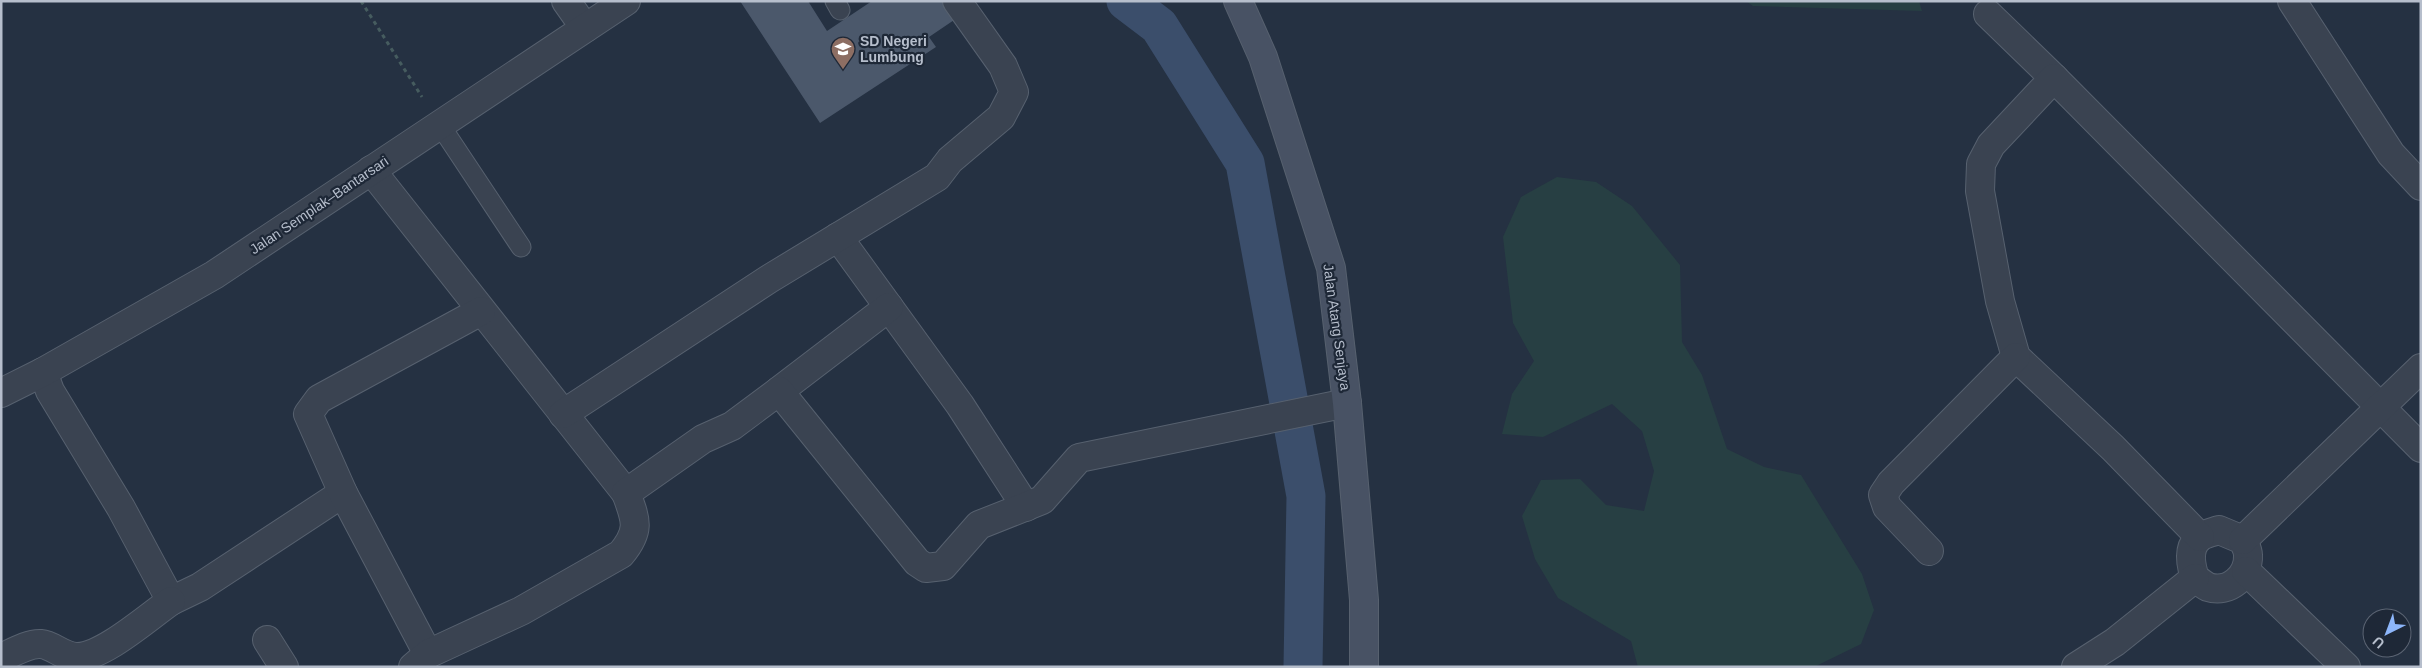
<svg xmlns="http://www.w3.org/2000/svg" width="2422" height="668" viewBox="0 0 2422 668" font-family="Helvetica,sans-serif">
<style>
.green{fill:#273f43}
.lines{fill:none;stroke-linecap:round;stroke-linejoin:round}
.canal{stroke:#3b4e6b;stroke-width:39}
.building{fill:#4b586b}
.lane-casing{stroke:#57616f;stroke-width:21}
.street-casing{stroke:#57616f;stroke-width:30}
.secondary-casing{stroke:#57616f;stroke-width:30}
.path{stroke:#465c5f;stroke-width:3;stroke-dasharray:4 4;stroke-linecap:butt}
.lane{stroke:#3a4351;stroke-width:19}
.street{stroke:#3a4351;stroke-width:28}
.secondary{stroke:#485264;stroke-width:28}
.labels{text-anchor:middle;stroke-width:4.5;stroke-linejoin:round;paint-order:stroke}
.poi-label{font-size:14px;font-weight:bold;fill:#b6becc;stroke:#1e2837;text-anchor:start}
.street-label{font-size:14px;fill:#b6becc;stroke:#1e2837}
</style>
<rect width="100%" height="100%" fill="#253142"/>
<g class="green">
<path d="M1746,1H1919L1922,11L1753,6Z"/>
<path d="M1557,177L1596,182L1632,206L1680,265L1682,342L1702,375L1727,449L1764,467L1801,475L1862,574L1874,610L1861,644L1814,667H1638L1631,641L1558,598L1535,559L1522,516L1541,480L1580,479L1606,505L1644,511L1654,471L1642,431L1612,404L1543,437L1502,434L1512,394L1534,361L1513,323L1503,237L1521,197Z"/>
</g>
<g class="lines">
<path class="canal" d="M1126,1L1159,26L1245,163L1306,496L1303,667"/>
</g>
<path class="building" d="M740,1H808L827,31L872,1H950L960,16L929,37L936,47L820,123Z"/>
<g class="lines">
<defs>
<g id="lane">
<path d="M835,1L840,10"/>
<path d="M440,125L521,247"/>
</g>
<g id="street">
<path d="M566,1L585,28"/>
<path d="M2292,1L2391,154L2421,186"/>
<path d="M1988,14L2054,78"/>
<path d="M371,170L626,493"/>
<path d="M838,237L960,405L1026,507"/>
<path d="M43,372L50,391L121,508L171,601L200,587L343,493"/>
<path d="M779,391L889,307"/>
<path d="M1,393L43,372L214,275L626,1"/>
<path d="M563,414L769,279L937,177L950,160L1001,117L1014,92L1003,66L957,1"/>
<path d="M2219,530L2243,540C2245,545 2248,550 2248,555C2249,576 2229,594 2208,587C2204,585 2199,581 2195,578C2191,566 2187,547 2200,537C2204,534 2213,532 2219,530Z"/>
<path d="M2200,537L2113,448L2016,357L2000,301L1980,191L1981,164L1991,145L2054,78L2421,448"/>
<path d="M2243,540L2421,368"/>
<path d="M1929,551L1887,507L1883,495L1891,483L2016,357"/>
<path d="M2246,571L2346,667"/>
<path d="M267,640L284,667"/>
<path d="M428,654L343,493L308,414L319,399L481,311"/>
<path d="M1,658C12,653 29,643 41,644C53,645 63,657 77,657C103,657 148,617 171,601"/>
<path d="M413,667L428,654L521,611L621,554C641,530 636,520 626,493L703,439L732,426L779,391L917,562L926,568L943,566L979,525L1042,500L1079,458L1347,403"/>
<path d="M2076,667L2115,642L2195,578"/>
</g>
<path id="secondary" d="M1238,1L1263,57L1331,268L1347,403L1364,600V667"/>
</defs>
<use href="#lane" class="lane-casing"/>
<use href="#street" class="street-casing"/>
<use href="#secondary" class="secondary-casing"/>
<path class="path" d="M361,1L422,97"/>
<use href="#lane" class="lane"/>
<use href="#street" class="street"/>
<use href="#secondary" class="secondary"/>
</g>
<defs>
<symbol id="school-pin" viewBox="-11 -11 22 30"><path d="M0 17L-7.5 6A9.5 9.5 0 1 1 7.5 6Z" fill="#8d6e63" stroke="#1e2837"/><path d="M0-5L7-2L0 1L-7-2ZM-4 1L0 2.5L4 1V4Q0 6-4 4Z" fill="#fff"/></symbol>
</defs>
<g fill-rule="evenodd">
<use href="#school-pin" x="829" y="35" width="28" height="38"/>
</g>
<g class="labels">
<g class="poi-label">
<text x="860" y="46">SD Negeri<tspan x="860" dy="16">Lumbung</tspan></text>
</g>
<g class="street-label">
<text transform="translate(319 205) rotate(-34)" y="5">Jalan Semplak–Bantarsari</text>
<text transform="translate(1337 327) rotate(82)" y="5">Jalan Atang Senjaya</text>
</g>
</g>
<rect width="2422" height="668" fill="none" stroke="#b6becc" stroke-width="5"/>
<g transform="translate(2387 633) rotate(222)"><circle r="24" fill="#1e2837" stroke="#5b6473"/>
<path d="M0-4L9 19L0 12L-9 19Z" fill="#8db6fa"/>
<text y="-8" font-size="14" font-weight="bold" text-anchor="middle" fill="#b6becc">U</text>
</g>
</svg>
